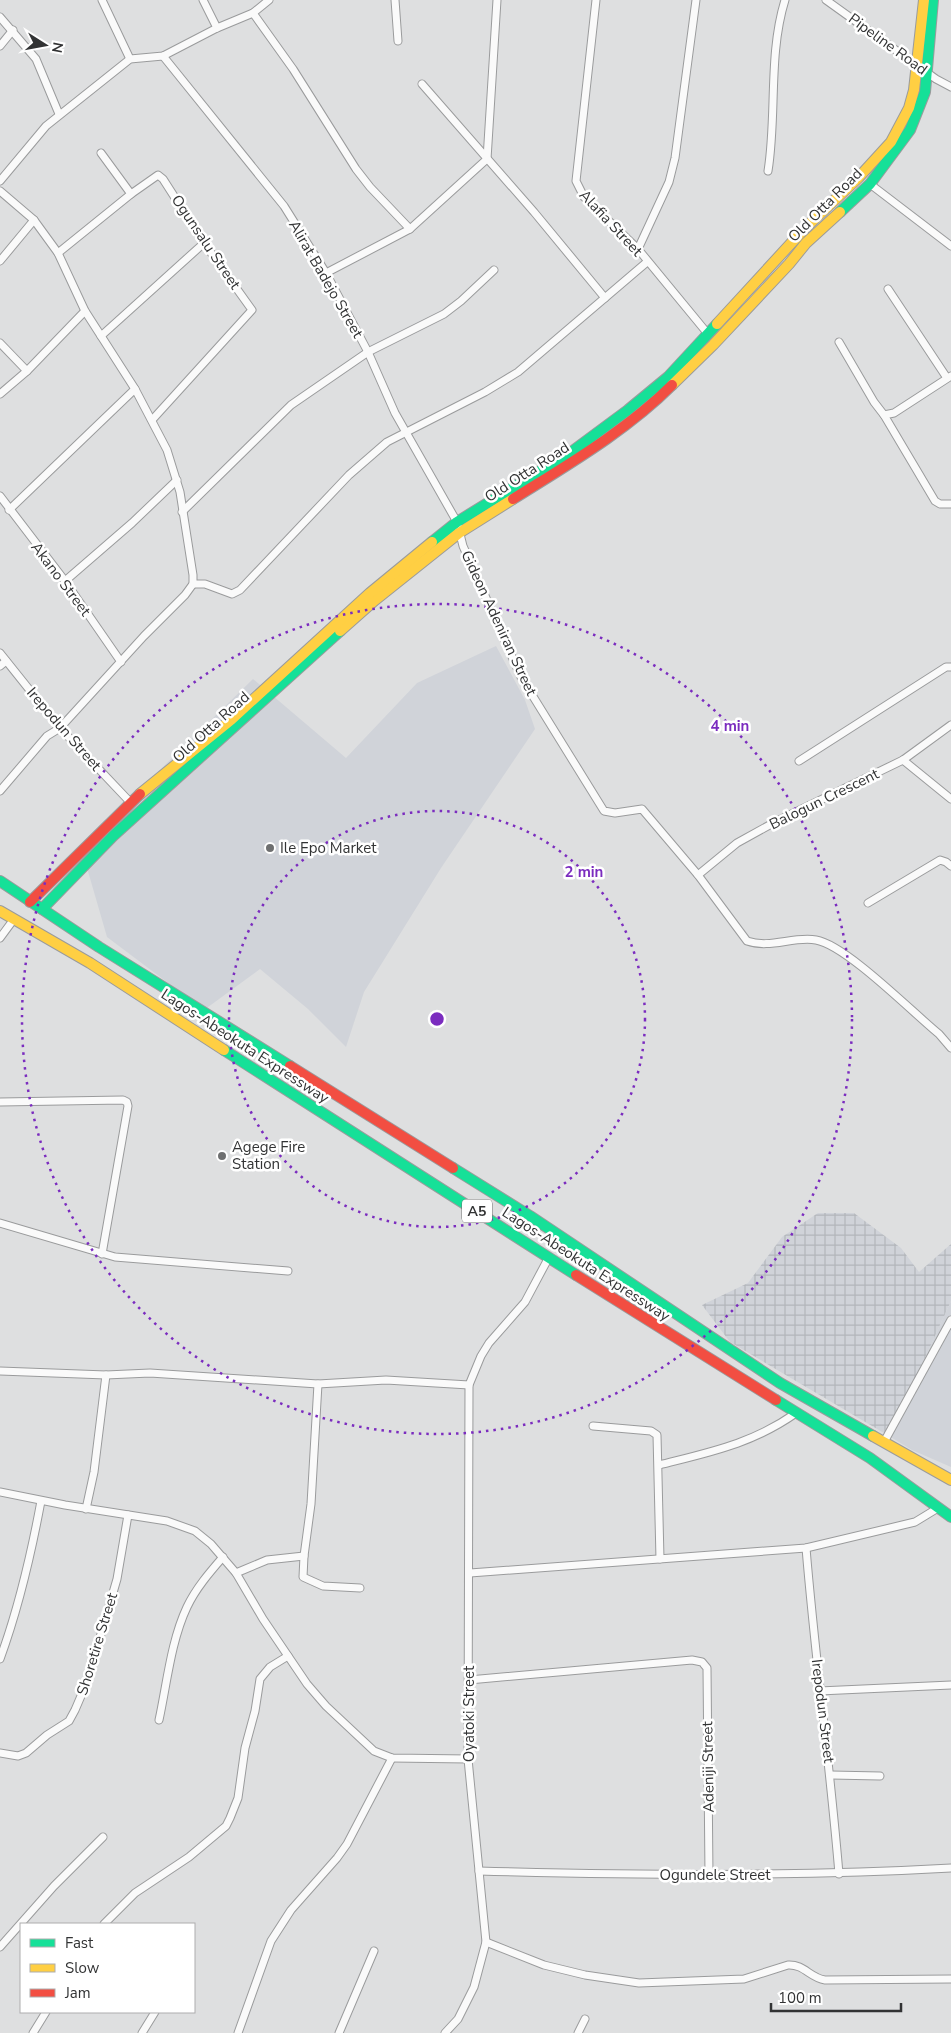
<svg xmlns="http://www.w3.org/2000/svg" width="951" height="2033" viewBox="0 0 951 2033" font-family="'Nunito Sans',sans-serif">
<style>
.built{fill:#d0d3d9}
.industrial{fill:url(#industrial-grid)}
.lines{fill:none;stroke-linecap:round;stroke-linejoin:round}
.street-casing{stroke:#9a9b9c;stroke-width:9}
.fast-casing{stroke:#9a9b9c;stroke-width:12}
.slow-casing{stroke:#9a9b9c;stroke-width:12}
.jam-casing{stroke:#9a9b9c;stroke-width:12}
.street{stroke:#fafafa;stroke-width:7}
.fast{stroke:#16e098;stroke-width:10}
.slow{stroke:#ffcf43;stroke-width:10}
.jam{stroke:#f24e42;stroke-width:10}
.ring{fill:none;stroke:#7b2cbf;stroke-width:2.5;stroke-dasharray:2.5 5}
.poi-dot{fill:#6e6f70;stroke:#fff;stroke-width:2}
.labels{text-anchor:middle;stroke-width:5;stroke-linejoin:round;paint-order:stroke}
.shield{fill:#fff;stroke:#707071;stroke-width:1}
.shield-label{font-size:14px;font-weight:bold;fill:#323334}
.street-label{font-size:15px;fill:#323334;stroke:#fff}
.poi-label{font-size:15px;fill:#323334;stroke:#fff;text-anchor:start}
.centre{fill:#7b2cbf;stroke:#fff;stroke-width:2.5}
.ring-label{font-size:15px;text-anchor:middle;font-weight:bold;fill:#7b2cbf;stroke:#fff;stroke-width:5;stroke-linejoin:round;paint-order:stroke}
</style>
<defs>
<pattern id="industrial-grid" width="8" height="8" patternUnits="userSpaceOnUse" patternTransform="scale(1.25)"><rect width="8" height="8" fill="#d0d3d9"/><path d="M0 4h8M4 0v8" fill="none" stroke="#b3b6bb"/></pattern>
</defs>
<rect width="100%" height="100%" fill="#dedfe0"/>
<g class="built">
<path d="M496,646L525,700L535,729L441,868L364,992L346,1047L308,1009L260,969L204,1010L107,937L83,854L86,842L253,679L346,758L417,683Z"/>
<path d="M951,1301V1467L912,1450L889,1436Z"/>
</g>
<path class="industrial" d="M818,1213H854L901,1248L919,1272L951,1244V1301L889,1436L730,1342L702,1305L748,1283L782,1237Z"/>
<g class="lines">
<defs>
<g id="street">
<path d="M102,0L130,59"/>
<path d="M203,0L217,28"/>
<path d="M395,0L398,41"/>
<path d="M596,0L576,181L584,197L638,249L708,334"/>
<path d="M826,0L936,79L951,87"/>
<path d="M253,13L293,69L356,169L370,187L410,229"/>
<path d="M0,17L36,59L59,114"/>
<path d="M0,46L13,30"/>
<path d="M163,56L284,206L326,273L368,352L395,413L457,522L463,546L521,677L604,811L615,813L642,809L698,875L747,941C770,949 793,936 816,940C846,945 912,1012 939,1034L951,1048"/>
<path d="M422,84L534,212L605,298"/>
<path d="M101,153L131,194"/>
<path d="M768,171C777,115 768,55 785,0"/>
<path d="M0,181L46,126L130,59L163,56L217,28L253,13L269,0"/>
<path d="M870,184L951,246"/>
<path d="M0,191L34,220L58,253L85,311L135,389L167,450L180,492L193,575V584L185,595L144,636L60,728L47,736L0,791"/>
<path d="M638,249L669,182L675,158L696,0"/>
<path d="M58,253L131,194L158,175L163,179L204,243L252,310L152,420"/>
<path d="M0,261L34,220"/>
<path d="M326,273L410,229L487,159L497,0"/>
<path d="M888,289L947,378"/>
<path d="M101,336L204,243"/>
<path d="M839,342L874,402L884,415L894,413L951,376"/>
<path d="M0,343L27,371"/>
<path d="M0,394L27,371L85,311"/>
<path d="M884,415L935,501L940,504H951"/>
<path d="M0,496L65,581L121,662"/>
<path d="M9,510L135,389"/>
<path d="M182,512L291,405L368,352L444,314L461,301L494,270"/>
<path d="M65,581L132,523L177,480"/>
<path d="M193,584H205L232,594L240,590L349,475L387,442L485,392L518,372L647,262"/>
<path d="M0,653L60,728L131,803"/>
<path d="M0,666L6,661"/>
<path d="M903,760L951,799"/>
<path d="M799,761L946,667H951"/>
<path d="M698,875L737,843L775,822L903,760L951,725"/>
<path d="M868,903L940,860L946,862L951,866"/>
<path d="M0,938L14,919"/>
<path d="M0,1102L123,1100L127,1102L128,1106L102,1254"/>
<path d="M0,1223L115,1257L288,1271"/>
<path d="M0,1371L106,1375L150,1373L318,1384L386,1380L469,1385"/>
<path d="M318,1384L311,1504L304,1556L303,1577L323,1586L360,1588"/>
<path d="M593,1426L651,1431L657,1435L660,1559"/>
<path d="M884,1442L951,1320"/>
<path d="M659,1465C710,1452 752,1444 796,1413"/>
<path d="M0,1492L65,1505L167,1521L195,1531L211,1544L236,1573L263,1619L307,1684L326,1706L374,1751L392,1758L468,1759"/>
<path d="M86,1509L94,1472L106,1375"/>
<path d="M806,1548C815,1657 830,1765 839,1874"/>
<path d="M236,1573L267,1560L304,1556"/>
<path d="M470,1573L806,1548L915,1522L938,1508"/>
<path d="M0,1659C19,1607 31,1555 41,1501"/>
<path d="M469,1680L692,1660L702,1662L707,1668L709,1875"/>
<path d="M819,1691L951,1685"/>
<path d="M159,1720C167,1683 171,1641 187,1607C196,1588 210,1572 223,1557"/>
<path d="M0,1753L18,1756L26,1753L47,1735L69,1721L75,1710L87,1682L117,1579L128,1515"/>
<path d="M831,1775L880,1776"/>
<path d="M479,1871C637,1875 794,1877 951,1868"/>
<path d="M104,1924L135,1893L189,1857L226,1826L230,1818L238,1798L245,1748L255,1711L260,1679L270,1667L288,1656"/>
<path d="M486,1942L544,1965L585,1975L639,1983L744,1979L788,1965C804,1964 810,1978 825,1980L951,1979"/>
<path d="M0,1947L54,1886L103,1837"/>
<path d="M33,2033L46,2012"/>
<path d="M142,2033L155,2012"/>
<path d="M238,2033L271,1941L291,1910L337,1858L347,1844L392,1758"/>
<path d="M339,2033L374,1951"/>
<path d="M445,2033L458,2019L474,1987L486,1942L468,1759L469,1385L481,1356L489,1343L525,1302L549,1257"/>
<path d="M578,2033L585,2019"/>
</g>
<g id="fast">
<path d="M840,212L870,184L910,130L925,92L933,0"/>
<path d="M432,542L457,522L574,450L628,410L668,377L717,324"/>
<path d="M0,881L99,947L290,1066"/>
<path d="M42,909L113,836L340,631"/>
<path d="M224,1050L576,1275"/>
<path d="M453,1168L530,1216L780,1383L873,1436"/>
<path d="M776,1400L870,1458L951,1517"/>
</g>
<g id="slow">
<path d="M717,324L806,227L859,177L891,142L909,108L914,90L924,0"/>
<path d="M672,385L713,345L789,264L806,243L840,212"/>
<path d="M340,631L375,600L459,533L513,499"/>
<path d="M140,794L232,719L370,593L432,542"/>
<path d="M0,911L90,963L224,1050"/>
<path d="M873,1436L951,1480"/>
</g>
<g id="jam">
<path d="M513,499C567,465 626,431 672,385"/>
<path d="M30,902L140,794"/>
<path d="M290,1066L453,1168"/>
<path d="M576,1275L776,1400"/>
</g>
</defs>
<use href="#street" class="street-casing"/>
<use href="#fast" class="fast-casing"/>
<use href="#slow" class="slow-casing"/>
<use href="#jam" class="jam-casing"/>
<use href="#street" class="street"/>
<use href="#fast" class="fast"/>
<use href="#slow" class="slow"/>
<use href="#jam" class="jam"/>
</g>
<g class="ring">
<circle cx="437" cy="1019" r="208"/>
<circle cx="437" cy="1019" r="415"/>
</g>
<g class="poi-dot">
<circle cx="270" cy="848" r="5"/>
<circle cx="222" cy="1156" r="5"/>
</g>
<g class="labels">
<rect class="shield" x="462" y="1199.5" width="30" height="23" rx="4"/>
<g class="shield-label">
<text x="477" y="1216">A5</text>
</g>
<g class="street-label">
<text transform="translate(888 44) rotate(36)" y="5">Pipeline Road</text>
<text transform="translate(825 205) rotate(-45)" y="5">Old Otta Road</text>
<text transform="translate(611 223) rotate(47)" y="5">Alafia Street</text>
<text transform="translate(206 242) rotate(56)" y="5">Ogunsalu Street</text>
<text transform="translate(326 279) rotate(60)" y="5">Alirat Badejo Street</text>
<text transform="translate(527 472) rotate(-33)" y="5">Old Otta Road</text>
<text transform="translate(61 579) rotate(53)" y="5">Akano Street</text>
<text transform="translate(499 623) rotate(65)" y="5">Gideon Adeniran Street</text>
<text transform="translate(211 727) rotate(-42)" y="5">Old Otta Road</text>
<text transform="translate(64 729) rotate(49)" y="5">Irepodun Street</text>
<text transform="translate(824 799) rotate(-26)" y="5">Balogun Crescent</text>
<text transform="translate(245 1046) rotate(33)" y="5">Lagos-Abeokuta Expressway</text>
<text transform="translate(586 1264) rotate(33)" y="5">Lagos-Abeokuta Expressway</text>
<text transform="translate(97 1644) rotate(-73)" y="5">Shoretire Street</text>
<text transform="translate(823 1711) rotate(83)" y="5">Irepodun Street</text>
<text transform="translate(469 1714) rotate(-90)" y="5">Oyatoki Street</text>
<text transform="translate(708 1767) rotate(-91)" y="5">Adeniji Street</text>
<text x="715" y="1880">Ogundele Street</text>
</g>
<g class="poi-label">
<text x="280" y="853">Ile Epo Market</text>
<text x="232" y="1152">Agege Fire<tspan x="232" dy="17">Station</tspan></text>
</g>
</g>
<circle cx="437" cy="1019" r="8" class="centre"/>
<g class="ring-label">
<text x="730" y="731">4 min</text>
<text x="584" y="877">2 min</text>
</g>
<rect x="20" y="1923" width="175" height="90" fill="#ffffff" stroke="#adadae"/>
<rect x="30" y="1939" width="25" height="8" fill="#16e098" stroke="#adadae"/>
<text x="65" y="1948" font-size="15" fill="#323334">Fast</text>
<rect x="30" y="1964" width="25" height="8" fill="#ffcf43" stroke="#adadae"/>
<text x="65" y="1973" font-size="15" fill="#323334">Slow</text>
<rect x="30" y="1989" width="25" height="8" fill="#f24e42" stroke="#adadae"/>
<text x="65" y="1998" font-size="15" fill="#323334">Jam</text>
<g transform="translate(45 45) rotate(101)" stroke="#ffffff" stroke-width="4" paint-order="stroke">
<path d="M0-4L9 19L0 12L-9 19Z" fill="#323334"/>
<text y="-8" font-size="14" font-weight="bold" text-anchor="middle" fill="#323334">N</text>
</g>
<path d="M771 2003v8h130v-8" fill="none" stroke="#323334" stroke-width="2.5"/>
<text x="778" y="2003" font-size="15" fill="#323334" stroke="#ffffff" stroke-width="4" paint-order="stroke">100 m</text>
</svg>
